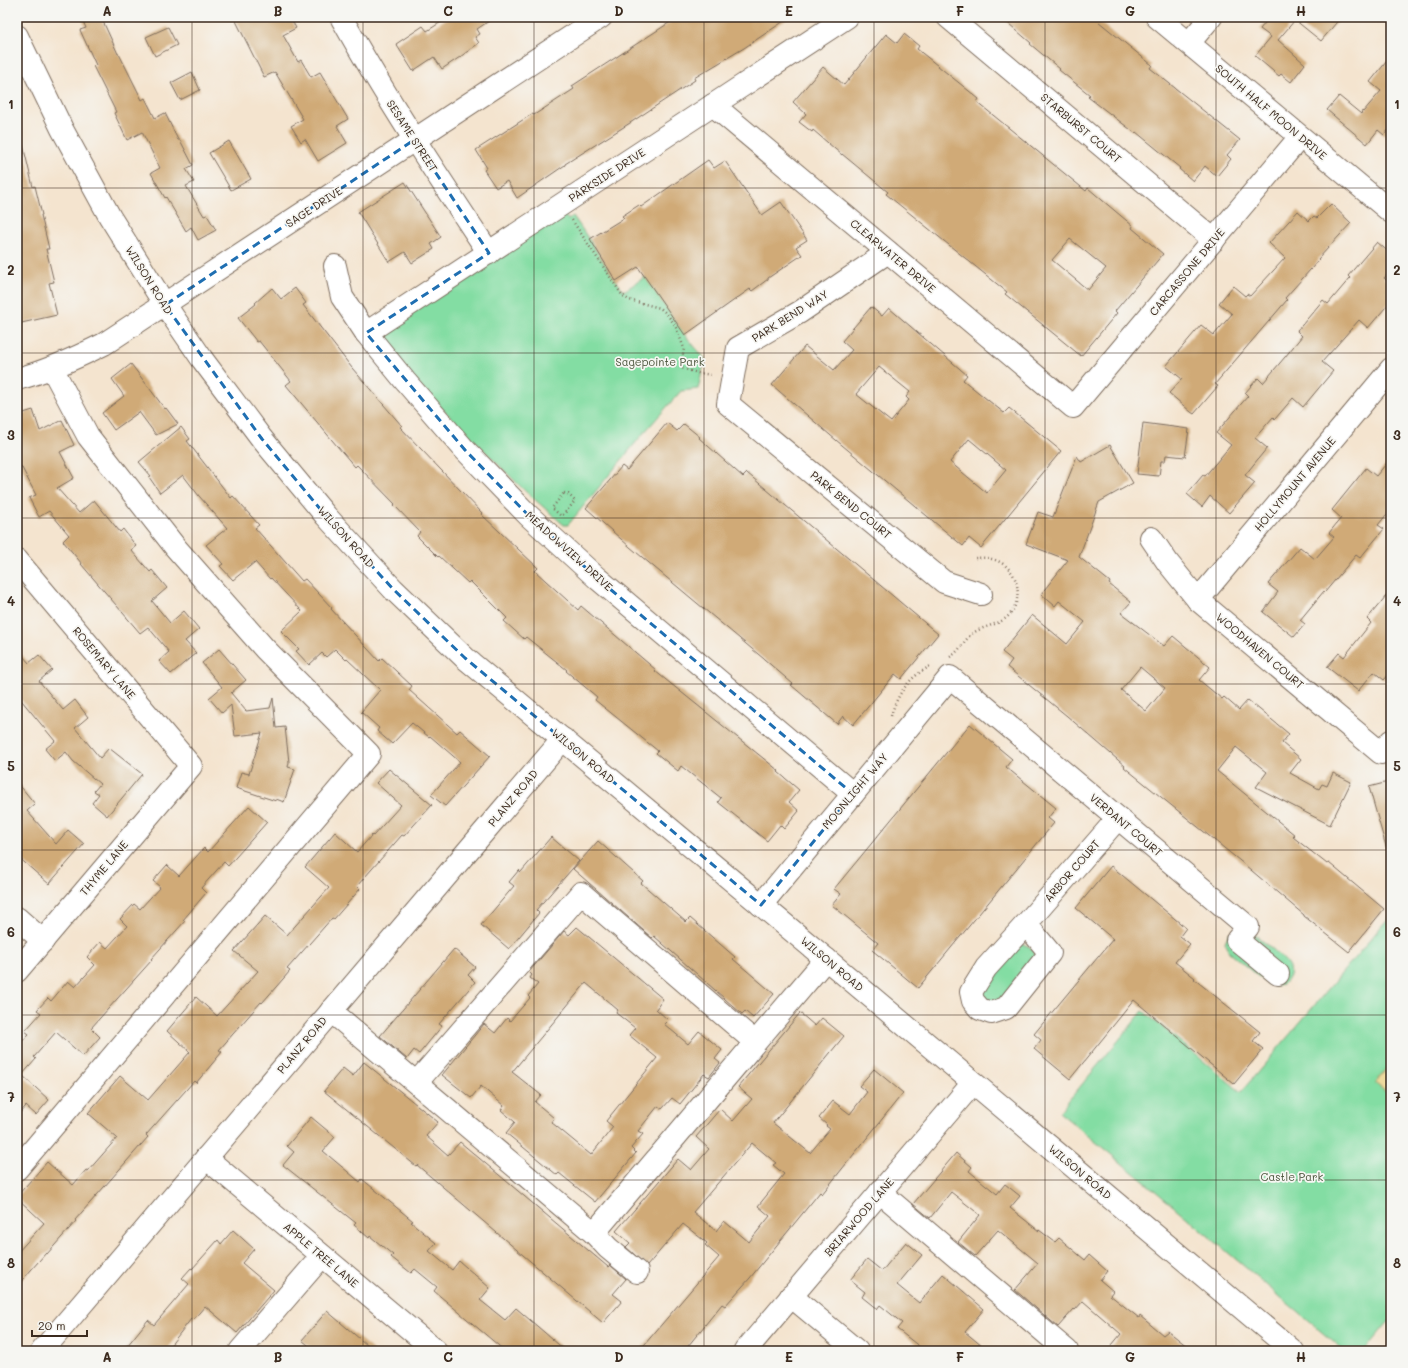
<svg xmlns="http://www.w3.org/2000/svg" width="1408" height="1368" viewBox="0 0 1408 1368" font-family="Mali,sans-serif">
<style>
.green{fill:#83dda3;stroke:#5f8460}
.sand{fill:#eeda9e;stroke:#94825e}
.building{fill:#d0aa77;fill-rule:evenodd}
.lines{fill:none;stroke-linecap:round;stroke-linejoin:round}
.minor-casing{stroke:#7c6b5c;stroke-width:24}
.path{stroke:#7c6b5c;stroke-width:2.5;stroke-dasharray:1 3;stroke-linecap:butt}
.minor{stroke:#fff;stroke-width:22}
.marked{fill:none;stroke:#1f6fb2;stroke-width:3;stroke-dasharray:8 5;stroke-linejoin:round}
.grid{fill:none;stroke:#3b2a1e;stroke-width:1;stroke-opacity:0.55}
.labels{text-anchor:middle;stroke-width:3.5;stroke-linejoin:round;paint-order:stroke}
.street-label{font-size:11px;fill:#3b2a1e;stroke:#f6f6f2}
.park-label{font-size:11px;fill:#4d573f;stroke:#f6f6f2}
.neatline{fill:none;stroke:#3b2a1e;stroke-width:1.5}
.grid-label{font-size:13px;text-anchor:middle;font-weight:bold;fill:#3b2a1e}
</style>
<rect width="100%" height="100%" fill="#f6f6f2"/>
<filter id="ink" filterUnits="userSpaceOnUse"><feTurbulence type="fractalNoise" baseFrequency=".025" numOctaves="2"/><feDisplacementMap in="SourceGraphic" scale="8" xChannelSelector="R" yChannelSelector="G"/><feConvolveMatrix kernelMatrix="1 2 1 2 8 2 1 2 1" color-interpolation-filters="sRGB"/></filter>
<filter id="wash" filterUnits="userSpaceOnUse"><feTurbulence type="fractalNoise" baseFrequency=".012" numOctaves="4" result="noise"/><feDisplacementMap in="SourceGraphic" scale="16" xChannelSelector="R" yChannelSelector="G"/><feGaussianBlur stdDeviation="0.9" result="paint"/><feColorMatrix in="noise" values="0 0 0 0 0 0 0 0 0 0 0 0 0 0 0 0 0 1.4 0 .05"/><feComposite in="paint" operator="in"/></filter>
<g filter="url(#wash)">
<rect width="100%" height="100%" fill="#f4e4cf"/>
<g class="green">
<path d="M559,207L568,220L573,216C591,241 605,267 624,291L645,277L685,335L705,359L698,389L681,391L642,435L568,525H564L525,491L366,333Z"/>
<path d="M1391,915V1319L1364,1351H1344L1146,1183L1059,1112L1143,1011L1241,1092Z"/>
<path d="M1249,930C1257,937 1286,958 1289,967C1291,974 1288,980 1283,984L1273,986L1267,984L1229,952L1225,942L1229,933Z"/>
<path d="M1020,944C1029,945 1033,948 1036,957L995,1011L976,991Z"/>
</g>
<path class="sand" d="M1391,1064V1096L1376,1084V1082Z"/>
<g id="blocks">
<g class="building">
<path d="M81,17H101L118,54H119L142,100L145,98L155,118L165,113L178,140H180L193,165L186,169L194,182L186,186L204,216L207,215L216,230L198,240L191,227L186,231L166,197L165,198L151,173L160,168L142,132L127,140L114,113L116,112L93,66L96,65L80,30L86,28Z"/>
<path d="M234,17H290L296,28L283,35L298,62L301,60L311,77L320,72L336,99L348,119L337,126L347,143L318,161L305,139L301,142L291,126L303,119L275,72L264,77Z"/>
<path d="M449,17H495L477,29L480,34L475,37L479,43L460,57L442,69L434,57L413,71L396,44L423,26L427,31Z"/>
<path d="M678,17H790L744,48L694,78L695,80L630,123L565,164V165L517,198L507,181L496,188L484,170L487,168L476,150L532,114L534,115L574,89L572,86Z"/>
<path d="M1001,17H1093L1152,65L1150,68L1240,140L1227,155L1231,159L1217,176L1205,166L1193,181L1179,169L1180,168L1136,132L1135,133L1088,97L1090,95L1059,70L1060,69L1030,44L1031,43Z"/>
<path d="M1270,17H1341L1321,41L1295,20L1278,40L1305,64L1291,82L1281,74L1279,76L1255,56L1271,37L1260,29Z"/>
<path d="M168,27L177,45L155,56L146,37Z"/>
<path d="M886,34L897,43L904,34L919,46L917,49L979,99L977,102L1086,191L1088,188L1102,200L1133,226L1132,228L1163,254L1115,311L1117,313L1081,356L1005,294L1007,292L886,194L888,192L842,154V155L813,130L812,132L799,122L806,114L793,102L823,67L844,85ZM1070,239L1106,268L1088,290L1052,260Z"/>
<path d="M1391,56V127L1384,135L1378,130L1367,144L1327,110L1339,96L1361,114L1362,111L1363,112L1381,91L1370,82Z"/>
<path d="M192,72L200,90L180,100L171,83Z"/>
<path d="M229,141L251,179L231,190L209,153Z"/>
<path d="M23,145L33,187L35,186L42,215H41L49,249H46L54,282L49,283L57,315L17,324V146Z"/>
<path d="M708,160L714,168L725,161L762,215L781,202L807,240L796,247L802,255L768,278V279L752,291L750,289L685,335L638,267L616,281L590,239L624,218L622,216L639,205L641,207Z"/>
<path d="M405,182L441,237L431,244L434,249L412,263L405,252L389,262L358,212Z"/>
<path d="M1331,204L1351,223L1318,259L1319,260L1285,298L1287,300L1215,384L1218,386L1194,414L1191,412L1169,393L1182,379L1166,366L1201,325L1214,335L1232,314L1219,303L1233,286L1245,296L1247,294L1250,296L1285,258L1269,243L1298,211L1309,221L1314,216L1317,218Z"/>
<path d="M1377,242L1391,254V270L1384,278L1391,284V301L1368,328L1359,320L1322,362L1333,371L1303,407L1293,398L1275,419L1273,417L1255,438L1267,448L1245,475L1255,483L1229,513L1210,496L1202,507L1187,494L1203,475L1205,476L1231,445L1216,433L1248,396L1245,393L1258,378L1263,383L1285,357L1302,336L1297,331L1323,300L1328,304L1350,278L1348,276Z"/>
<path d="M272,288L281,299L295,288L306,303L303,305L352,368L402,426L400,427L482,513L481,514L538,568L535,571L578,610L581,606L656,670L655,671L779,771L778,772L799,790L789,802L799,811L784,829L780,825L767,841L718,802L721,798L681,766L678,771L656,753L658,751L595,700L597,697L566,671L567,670L526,637L524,639L504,621L507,618L470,581L468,583L439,556L438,557L417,536L420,532L394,505L395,504L357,465L355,467L337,446L286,385L291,381L259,341L257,342L238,318L256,304L255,303Z"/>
<path d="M871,307L882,316L889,308L967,375L963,380L1004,413L1009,408L1061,451L981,548L969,538L963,546L830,435L772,385L805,346L834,370L852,350L842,341ZM879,367L910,392L906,397L909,400L891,422L856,394ZM969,439L1006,470L987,493L950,462Z"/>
<path d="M131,364L165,409L166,408L178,424L156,435L139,412L114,430L102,413L124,396L112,379Z"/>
<path d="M33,410L40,431L62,420L74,445L60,452L74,478L57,488L79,513L94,500L120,532L123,529L136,546L131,550L150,572L152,570L167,588L152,601L170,623L184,611L199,629L185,641L196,653L171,674L159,661L169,652L148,627L140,633L81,564H82L63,541L69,535L49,511L39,517L29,498L36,495L21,466L17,468V415Z"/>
<path d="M667,423L677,431L684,424L700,437L699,438L743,477L747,473L938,634L901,679L895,674L853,725L843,716L837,724L791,685L793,684L764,659L630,547L586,508L622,466L627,470Z"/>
<path d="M1143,423L1189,429L1185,457L1166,455L1165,461H1161L1159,476L1137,474Z"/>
<path d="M181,427L190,439L187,441L231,498L233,496L259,525L255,528L302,581L305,579L332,608L331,609L379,661L382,658L412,686L409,690L457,733L460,730L490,756L445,806L431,795L460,762L430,736L429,737L412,723L392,744L377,731L379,728L361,712L380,690L347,659L346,660L335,649L326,657L322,653L309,665L296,651L299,649L281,631L302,611L271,578L270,579L255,562L233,580L220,566L223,564L206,545L227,528L199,496L183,475L160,493L149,477L151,476L139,462Z"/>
<path d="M1110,445L1133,483L1099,502L1079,557L1110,582L1109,584L1131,602L1121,613L1164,646L1173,636L1210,667L1199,680L1222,699L1224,697L1239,710L1248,700L1289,734L1282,743L1301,759L1290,773L1319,789L1322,784L1327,786L1333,773L1351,782L1330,825L1256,787L1267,772L1236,747L1217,771L1295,835L1293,837L1327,864L1329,863L1384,909L1349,952L1304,916V915L1245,865L1124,767L1125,766L1067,716L1007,667L1012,660L1002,652L1032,615L1067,644L1085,622L1059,601L1055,606L1041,594L1068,560L1026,544L1038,512L1053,517L1077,456L1081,462ZM1140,667L1165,688L1146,711L1121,690Z"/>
<path d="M1391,458V509L1378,525L1384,529L1360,558L1356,555L1325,592L1324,591L1300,620L1305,624L1294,637L1263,612L1278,592L1268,584L1300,547L1315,559L1334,537L1329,533L1341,518L1332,510L1366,468L1376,476Z"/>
<path d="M1391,590V672L1384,680L1374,672L1358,691L1327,667L1339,653L1344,657L1371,623L1367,619Z"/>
<path d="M17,649L29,663L39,655L52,670L39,681L63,710L75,700L88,717L75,728L100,758L109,748L142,774L107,816L92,803L99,794L94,791L100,784L73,761L66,752L55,761L45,749L55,741L17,695Z"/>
<path d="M219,649L246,680L231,693L246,711L270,708L273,698L276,728L285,727L289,762L288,767L295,769L284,802L276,799V801L236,788L241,772L249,774L262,733L235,736L231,705L222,713L209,698L222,687L202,663Z"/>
<path d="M970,724L1012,759L1006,767L1056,808L1048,818L1054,823L918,988L872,950L878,943L832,905L841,894L834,889Z"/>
<path d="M389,769L432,805L404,836L402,835L357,886L360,889L334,919L332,918L287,969L290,971L262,1003L261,1002L219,1050L222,1052L196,1083L194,1081L146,1135L148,1137L75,1220L76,1221L47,1254L46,1253L17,1286V1253L44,1223L17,1198V1196L47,1162L73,1185L86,1170L88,1171L117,1138L88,1113L120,1076L148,1100L190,1052L167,1031L196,997L217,1016L258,971L234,951L265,916L287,935L329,888L305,867L335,832L357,852L372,835L373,836L401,805L376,783Z"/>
<path d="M17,782L35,804L27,811L56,844L68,830L84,844L49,884L17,856Z"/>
<path d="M1388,782L1391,791V849L1387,850L1369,787Z"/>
<path d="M249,806L267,822L228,866L224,862L201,888L206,893L183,920L185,921L151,959L152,960L91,1028L100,1037L83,1056L56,1032L34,1057L36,1059L22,1075L49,1100L36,1115L26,1106L17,1116V1047L29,1034L25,1031L41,1013L37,1010L48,998L51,1001L68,981L75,987L95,965L87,957L100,942L107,948L127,926L120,919L134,904L140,909L160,887L153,881L167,865L179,876L204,848L208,852Z"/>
<path d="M551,837L579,861L536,910L539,913L509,949L481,925L514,886L509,882L519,870L521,872Z"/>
<path d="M598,841L643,881L641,883L686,922L690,918L735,957L733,959L774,994L753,1018L745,1011L742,1014L654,936L652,938L573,869Z"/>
<path d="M1111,866L1186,928L1180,936L1190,944L1175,962L1195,978L1194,979L1260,1032L1253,1041L1263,1049L1234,1084L1134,1000L1070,1079L1034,1049L1041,1040L1034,1034L1113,939L1076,908Z"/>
<path d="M577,927L663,999L656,1009L668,1020L664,1024L688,1044L699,1031L722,1050L715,1059L720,1063L709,1077L704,1074L680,1104L672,1098L662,1109L658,1106L638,1131L643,1134L631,1148L636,1153L595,1202L559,1173L557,1175L506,1133L515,1122L501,1110L504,1106L481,1086L471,1098L442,1075L484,1024L495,1033L507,1018L510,1021L530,998L528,996L538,984L530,978L532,975L529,972L564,931L569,935ZM586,983L618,1010L616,1013L635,1028L629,1035L657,1058L606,1121L613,1127L591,1155L551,1122L554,1118L535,1102L541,1095L512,1072Z"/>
<path d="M454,949L475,967L468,975L475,982L439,1024L442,1026L419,1054L414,1050L407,1059L380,1036Z"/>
<path d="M800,1013L815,1026L822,1018L844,1036L773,1123L810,1153L830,1129L826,1126L827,1125L819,1118L833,1101L850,1114L867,1092L859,1086L874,1069L903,1093L822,1194L820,1192L750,1278L725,1306L722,1304L684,1351H639L719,1257L705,1245L707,1243L683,1224L647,1266L626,1247L630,1243L616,1231L678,1159L691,1170L709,1149L696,1137L720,1109L733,1121L752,1099L738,1087ZM752,1143L776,1163L773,1165L784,1174L758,1206L770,1216L749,1242L724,1221L716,1231L693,1212Z"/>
<path d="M364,1062L438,1122L426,1136L448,1155L460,1142L608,1267L610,1265L626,1279L613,1294L622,1301L603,1323L417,1165L416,1166L324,1091L343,1068L353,1076Z"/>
<path d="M311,1117L335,1137L323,1151L360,1182L362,1179L413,1221L411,1222L436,1243L429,1251L452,1270L459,1261L490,1288L480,1300L505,1320L516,1308L566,1351H505L434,1291L437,1287L415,1269L411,1273L391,1257L393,1255L370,1236L369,1238L354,1225L356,1223L283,1165L294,1152L287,1146Z"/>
<path d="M956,1153L972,1167L969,1171L997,1194L1005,1184L1020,1196L1010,1208L1039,1231V1230L1055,1242L1059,1238L1085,1260L1089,1255L1107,1271L1100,1280L1113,1291L1110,1295L1139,1318L1140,1316L1163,1335L1168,1331L1193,1351H1107L1121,1334L1083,1301L1075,1310L1074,1309L1058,1327L1015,1290L1038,1263L998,1230L975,1256L958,1242L980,1215L951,1192L930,1218L913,1204Z"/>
<path d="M233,1230L254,1249L242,1263L274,1290L237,1333L205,1306L193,1320L191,1319L166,1351H123L148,1320L154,1325L189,1284L182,1278L191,1268L192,1269L218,1240L221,1244Z"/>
<path d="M906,1242L922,1255L897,1285L919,1303L943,1274L984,1309L965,1332L988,1351H925L897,1329L902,1323L880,1305L877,1309L862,1297L865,1292L850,1280L867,1259L882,1271Z"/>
<path d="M327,1311L374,1351H315L302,1340Z"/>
</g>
</g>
</g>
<g filter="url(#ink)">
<use href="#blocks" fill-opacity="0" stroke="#7c6b5c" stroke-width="1"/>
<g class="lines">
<defs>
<g id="minor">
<path d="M341,17C386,98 437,175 489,253"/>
<path d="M948,17L1214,240"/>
<path d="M1157,17L1391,212"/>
<path d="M17,36L62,129L110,217L165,305L202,359L262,439L326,516L393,589L465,658L826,959L1293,1351"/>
<path d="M1189,43L1211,17"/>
<path d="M713,105L1073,407L1300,137"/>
<path d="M888,252L800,312L738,348L728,404L944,582L981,594"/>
<path d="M335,266L342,297L366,333L405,381L465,450L529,516L597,578L853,794"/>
<path d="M366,333L847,17"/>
<path d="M17,379C48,371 76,358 104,344L601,17"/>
<path d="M1151,538L1168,563L1198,600L1381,753L1391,741"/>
<path d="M17,560L191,766L17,971"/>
<path d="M1198,600L1391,369"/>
<path d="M761,905L950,677L1248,927L1237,940L1278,974"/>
<path d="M17,918L43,941"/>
<path d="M1026,924L986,968L971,992L973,1001L980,1009L991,1013L1006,1008L1050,953L1026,924L1118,818"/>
<path d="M331,1011L594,1233L826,959"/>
<path d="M417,1082L581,893L755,1042"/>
<path d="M206,1158L436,1351"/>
<path d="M17,1169L369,754L265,649L176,548L88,436L52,368"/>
<path d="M880,1192L1067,1351"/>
<path d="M594,1233L608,1248L637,1272"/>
<path d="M791,1296L857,1351"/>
<path d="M42,1351L563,739"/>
<path d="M240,1351L322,1256"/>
<path d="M745,1351L973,1083"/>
</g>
</defs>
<use href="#minor" class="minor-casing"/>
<g class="path">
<path d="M572,220L622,295L629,300L660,308L666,313L675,325L684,348L681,366V368L698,373L713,375"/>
<path d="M564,493L568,494L575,501L564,514L561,516L552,508Z"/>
<path d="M950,657C960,651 964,640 973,633C985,625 1002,625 1011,613C1025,593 1016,565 992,559C986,557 980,558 974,558"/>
<path d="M891,716C897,694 910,676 931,666"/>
</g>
<use href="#minor" class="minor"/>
</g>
</g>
<path class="marked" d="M414,140L489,253L366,333L465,450L529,516L597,578L853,794L761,905L465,658L393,589L326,516L262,439L165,305Z"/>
<path class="grid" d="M192,17V1351M363,17V1351M534,17V1351M704,17V1351M874,17V1351M1045,17V1351M1216,17V1351M17,188H1391M17,353H1391M17,518H1391M17,684H1391M17,850H1391M17,1015H1391M17,1180H1391"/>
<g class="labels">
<g class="street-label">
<text transform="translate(1271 112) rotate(40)" y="4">SOUTH HALF MOON DRIVE</text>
<text transform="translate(1081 128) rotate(40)" y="4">STARBURST COURT</text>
<text transform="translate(412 136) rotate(57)" y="4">SESAME STREET</text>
<text transform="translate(607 175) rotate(-33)" y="4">PARKSIDE DRIVE</text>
<text transform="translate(314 207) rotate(-33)" y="4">SAGE DRIVE</text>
<text transform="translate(893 256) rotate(40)" y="4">CLEARWATER DRIVE</text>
<text transform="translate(1187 272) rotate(-50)" y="4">CARCASSONE DRIVE</text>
<text transform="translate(149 280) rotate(58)" y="4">WILSON ROAD</text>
<text transform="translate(790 316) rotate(-32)" y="4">PARK BEND WAY</text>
<text transform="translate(1295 484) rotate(-50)" y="4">HOLLYMOUNT AVENUE</text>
<text transform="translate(851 505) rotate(39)" y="4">PARK BEND COURT</text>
<text transform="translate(346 537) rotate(48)" y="4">WILSON ROAD</text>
<text transform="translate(569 551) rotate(42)" y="4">MEADOWVIEW DRIVE</text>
<text transform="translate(1260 651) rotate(40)" y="4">WOODHAVEN COURT</text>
<text transform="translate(104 663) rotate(50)" y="4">ROSEMARY LANE</text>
<text transform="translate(583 756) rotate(40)" y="4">WILSON ROAD</text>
<text transform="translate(855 791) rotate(-50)" y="4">MOONLIGHT WAY</text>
<text transform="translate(513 798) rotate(-50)" y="4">PLANZ ROAD</text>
<text transform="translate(1126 825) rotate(40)" y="4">VERDANT COURT</text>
<text transform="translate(104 868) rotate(-50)" y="4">THYME LANE</text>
<text transform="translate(1072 871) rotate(-49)" y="4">ARBOR COURT</text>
<text transform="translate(832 964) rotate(40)" y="4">WILSON ROAD</text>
<text transform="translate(302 1045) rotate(-50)" y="4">PLANZ ROAD</text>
<text transform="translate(1080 1172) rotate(40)" y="4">WILSON ROAD</text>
<text transform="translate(859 1217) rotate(-49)" y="4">BRIARWOOD LANE</text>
<text transform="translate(321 1255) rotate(40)" y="4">APPLE TREE LANE</text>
</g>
<g class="park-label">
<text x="660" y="366">Sagepointe Park</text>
<text x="1292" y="1181">Castle Park</text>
</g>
</g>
<rect width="1408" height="1368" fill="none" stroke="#f6f6f2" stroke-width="44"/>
<path d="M32 1330v6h55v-6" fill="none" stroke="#3b2a1e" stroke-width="2"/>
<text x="38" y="1330" font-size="12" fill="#3b2a1e" stroke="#f6f6f2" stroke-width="3" paint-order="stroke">20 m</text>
<rect x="22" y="22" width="1364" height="1324" class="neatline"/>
<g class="grid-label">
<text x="107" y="16">A</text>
<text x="278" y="16">B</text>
<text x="448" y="16">C</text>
<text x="619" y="16">D</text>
<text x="789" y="16">E</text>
<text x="960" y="16">F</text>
<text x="1130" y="16">G</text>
<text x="1301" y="16">H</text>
<text x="11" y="109">1</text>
<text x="1397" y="109">1</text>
<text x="11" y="275">2</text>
<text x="1397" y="275">2</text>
<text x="11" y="440">3</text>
<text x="1397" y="440">3</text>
<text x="11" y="606">4</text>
<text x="1397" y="606">4</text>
<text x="11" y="771">5</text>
<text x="1397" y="771">5</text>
<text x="11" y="937">6</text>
<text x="1397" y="937">6</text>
<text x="11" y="1102">7</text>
<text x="1397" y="1102">7</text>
<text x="11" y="1268">8</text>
<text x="1397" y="1268">8</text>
<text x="107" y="1362">A</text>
<text x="278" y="1362">B</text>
<text x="448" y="1362">C</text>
<text x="619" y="1362">D</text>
<text x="789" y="1362">E</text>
<text x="960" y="1362">F</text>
<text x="1130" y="1362">G</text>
<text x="1301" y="1362">H</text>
</g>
</svg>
